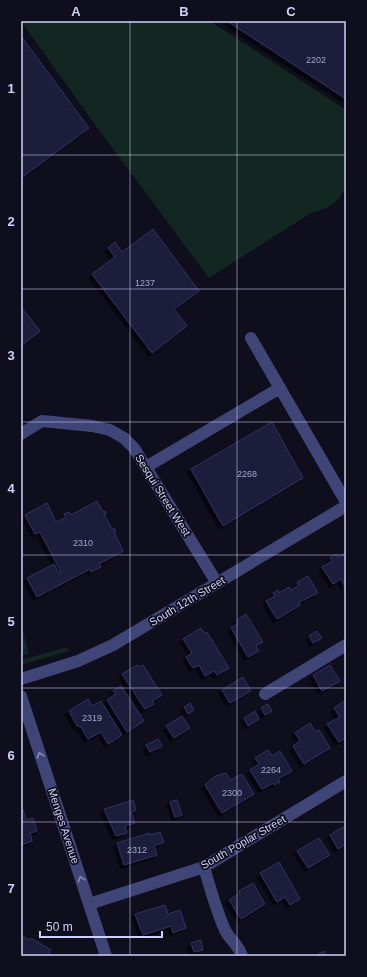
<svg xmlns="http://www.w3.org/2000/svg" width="367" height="977" viewBox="0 0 367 977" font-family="Helvetica,sans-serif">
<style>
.green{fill:#122622}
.building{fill:#1e1d3b;stroke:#343164;filter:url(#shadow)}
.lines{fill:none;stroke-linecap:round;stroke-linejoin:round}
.minor{stroke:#3f4576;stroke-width:12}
.oneway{stroke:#888bb8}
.grid{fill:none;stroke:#d0d1f9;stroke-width:1;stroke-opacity:0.55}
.labels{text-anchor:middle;stroke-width:3.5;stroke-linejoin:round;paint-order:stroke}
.number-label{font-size:9px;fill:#a4a4ca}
.street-label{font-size:11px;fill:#d0d1f9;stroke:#0e0e1d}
.neatline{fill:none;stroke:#d0d1f9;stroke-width:1.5}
.grid-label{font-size:13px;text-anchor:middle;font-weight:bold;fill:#d0d1f9}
</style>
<defs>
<filter id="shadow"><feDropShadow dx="-3.5" dy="3.5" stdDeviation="0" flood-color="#0009"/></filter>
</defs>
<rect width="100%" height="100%" fill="#0e0e1d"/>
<g class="green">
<path d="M21,21H210L346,110C346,128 350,181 342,194C336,206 322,210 311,213L209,278L96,126Z"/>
<path d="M21,624L29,654L21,655Z"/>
<path d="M67,647L69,651L21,665V660Z"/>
</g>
<g class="building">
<path d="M227,21H346V99Z"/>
<path d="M21,36L89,128L21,178Z"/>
<path d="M153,229L199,291L174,309L187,326L152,353L92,274L115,257L108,248L115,242L122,252Z"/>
<path d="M21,307L40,331L21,346Z"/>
<path d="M272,422L303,478L223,526L191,469Z"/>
<path d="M97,501L103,512L105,511L106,514H104L112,529L114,528L116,531L114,532L123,551L99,564L101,567L91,572L90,569L37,597L27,578L54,564L59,573L61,572L40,532L35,534L25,515L47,503L56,522L66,517L64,514L69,512L71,515Z"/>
<path d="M345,553L346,555L345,587L341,579L333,584L322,567L332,561L330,558L336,554L338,557Z"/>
<path d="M308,576L318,593L299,602L300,605L277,619L266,601L275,596L273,593L278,590L279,593L289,587L291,590L299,585L297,582Z"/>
<path d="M246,614L263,642L256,646L259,651L248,657L231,628L238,623L237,620Z"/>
<path d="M201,628L205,634L207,632L229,668L217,675L214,671L205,676L199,665L193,668L186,657L192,653L183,639Z"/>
<path d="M317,631L322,638L313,643L309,636Z"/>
<path d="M137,665L139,667L143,665L162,695L152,701L154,704L145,709L122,674Z"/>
<path d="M330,665L340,681L322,691L313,675Z"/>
<path d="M243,677L251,691L230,703L222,690Z"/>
<path d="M121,686L144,721L127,732L107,700L116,694L113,691Z"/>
<path d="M88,699L92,706L101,701L122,735L108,744L101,732L88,739L81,727L77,726L69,711Z"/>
<path d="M346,700V738L339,742L327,724L340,717L334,708Z"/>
<path d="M190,703L194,710L188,714L184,707Z"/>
<path d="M268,704L272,711L265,715L261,708Z"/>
<path d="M255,711L259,719L248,726L244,718Z"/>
<path d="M182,716L190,728L174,738L166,726Z"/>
<path d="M310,723L315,732L319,730L330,748L304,764L293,746L300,741L295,733Z"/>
<path d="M158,739L162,746L150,752L146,745Z"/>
<path d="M268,750L272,756L280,751L292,771L278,779L280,782L274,785L273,783L262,789L250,770L259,764L255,758Z"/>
<path d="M226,773L230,780L242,774L254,794L222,813L205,785L215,776Z"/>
<path d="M133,800L136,810L131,812L135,823L125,826L127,833L116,836L104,809Z"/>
<path d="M177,800L182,815L175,817L170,802Z"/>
<path d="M23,810L26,820L33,818L37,831L30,833L32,841L21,845V811Z"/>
<path d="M343,827L346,830V844L338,849L330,835Z"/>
<path d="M160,832L164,842L154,846L157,855L124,865L117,843L150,833V835Z"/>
<path d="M319,838L330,855L308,868L297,851Z"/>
<path d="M279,862L300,899L290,905L285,897L277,902L260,873Z"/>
<path d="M253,883L265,904L241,919L229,900L240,893L239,891Z"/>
<path d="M165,905L168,914L180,910L186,928L173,933L171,926L143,935L135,914Z"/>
<path d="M21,935L29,940L31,938L51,950L49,953L54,956H21Z"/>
<path d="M201,940L203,950L194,952L191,943Z"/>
<path d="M324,951L326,956H314Z"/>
</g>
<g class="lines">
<g class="minor">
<path d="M251,338L346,502"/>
<path d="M21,434L42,421L92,426L110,430L124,438L134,448L217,583"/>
<path d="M146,467L280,388"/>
<path d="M21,679L78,661L113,645L346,506"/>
<path d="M265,694L346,645"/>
<path d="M21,696L106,956"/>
<path d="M204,867C210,888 216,910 225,930C230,940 238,944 242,956"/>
<path d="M89,904L204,867L346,781"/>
</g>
</g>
<defs><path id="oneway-chevron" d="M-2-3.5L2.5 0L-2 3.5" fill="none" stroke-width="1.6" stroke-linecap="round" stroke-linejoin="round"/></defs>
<g class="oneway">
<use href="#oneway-chevron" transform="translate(40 755) rotate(-108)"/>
<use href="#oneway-chevron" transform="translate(81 879) rotate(-108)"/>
</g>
<path class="grid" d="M130,21V956M237,21V956M21,155H346M21,289H346M21,422H346M21,555H346M21,688H346M21,822H346"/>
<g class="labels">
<g class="number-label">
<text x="316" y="63">2202</text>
<text x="145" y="286">1237</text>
<text x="247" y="477">2268</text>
<text x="83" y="546">2310</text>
<text x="92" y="721">2319</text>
<text x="271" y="773">2264</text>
<text x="232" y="796">2300</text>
<text x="137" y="853">2312</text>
</g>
<g class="street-label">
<text transform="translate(163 495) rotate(58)" y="4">Sesqui Street West</text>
<text transform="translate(187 601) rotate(-31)" y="4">South 12th Street</text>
<text transform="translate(64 826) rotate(72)" y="4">Menges Avenue</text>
<text transform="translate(243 842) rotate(-30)" y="4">South Poplar Street</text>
</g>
</g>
<rect width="367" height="977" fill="none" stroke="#0e0e1d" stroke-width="44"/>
<path d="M40 931v6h122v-6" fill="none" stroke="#d0d1f9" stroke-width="2"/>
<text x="46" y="931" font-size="12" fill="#d0d1f9" stroke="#0e0e1d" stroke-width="3" paint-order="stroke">50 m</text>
<rect x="22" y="22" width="323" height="933" class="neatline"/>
<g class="grid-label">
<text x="76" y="16">A</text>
<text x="184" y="16">B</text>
<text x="291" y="16">C</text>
<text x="11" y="93">1</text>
<text x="11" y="226">2</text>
<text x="11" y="360">3</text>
<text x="11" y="493">4</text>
<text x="11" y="626">5</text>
<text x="11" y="760">6</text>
<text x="11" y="893">7</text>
</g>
</svg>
